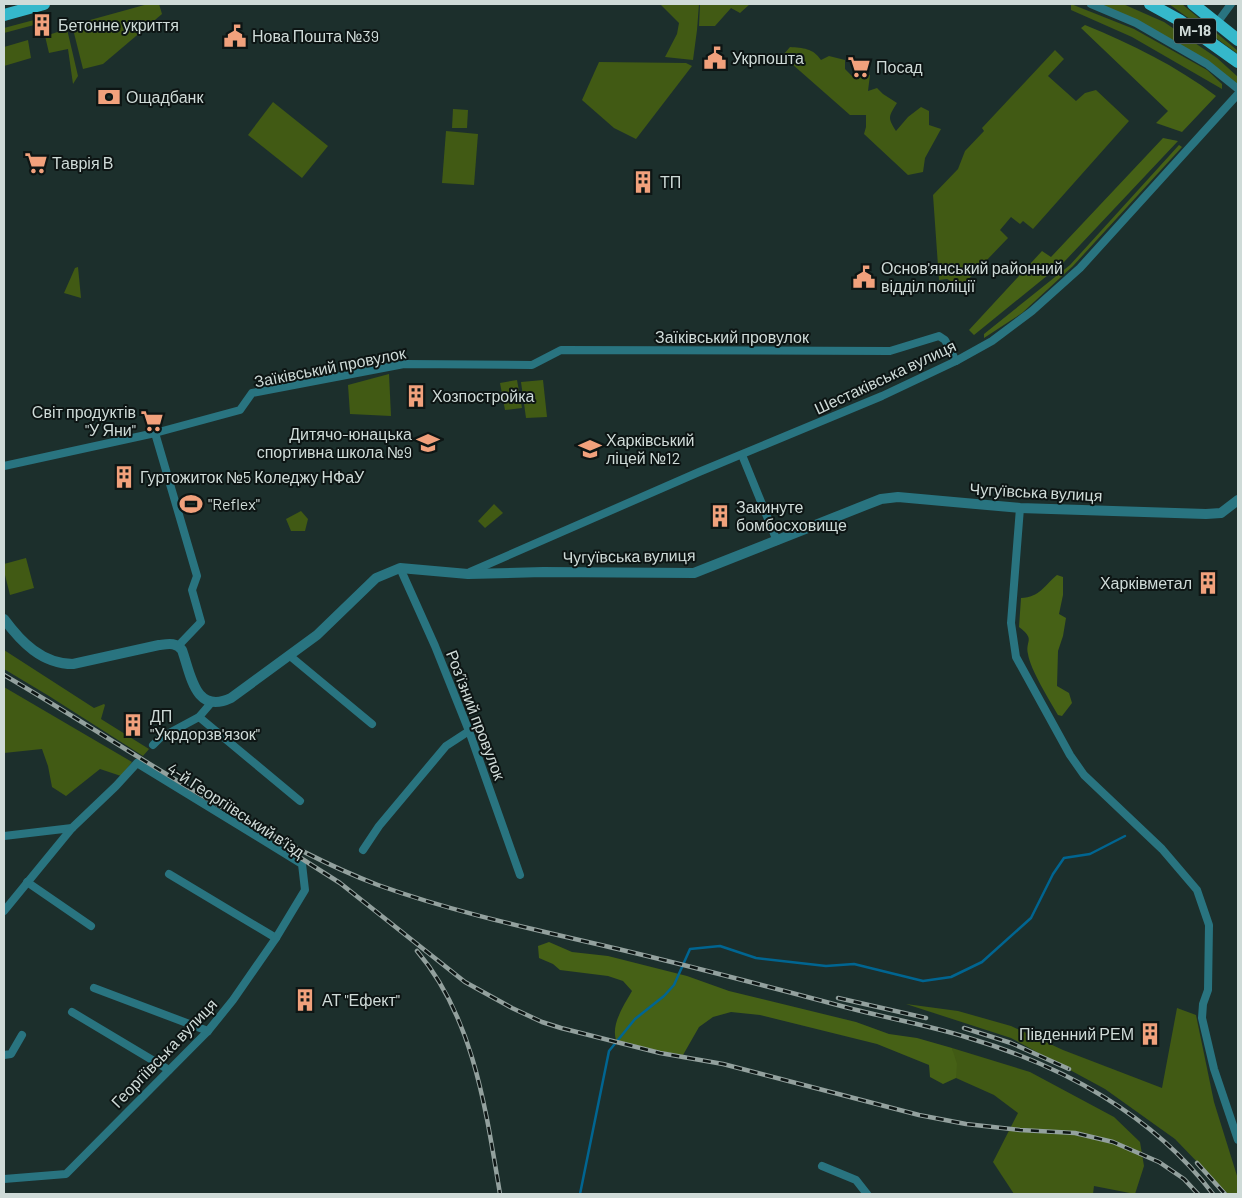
<svg xmlns="http://www.w3.org/2000/svg" width="1242" height="1198" viewBox="0 0 1242 1198" font-family="Barlow,sans-serif">
<style>
.green{fill:#415a14}
.forest{fill:#466116}
.lines{fill:none;stroke-linecap:round;stroke-linejoin:round}
.stream{stroke:#006591;stroke-width:2.5}
.minor{stroke:#297480;stroke-width:8}
.tertiary{stroke:#297480;stroke-width:10}
.primary{stroke:#35b8cb;stroke-width:12}
.rail-casing{stroke:#93a19e;stroke-width:4.5}
.rail{stroke:#0d1514;stroke-width:2.5;stroke-dasharray:8;stroke-linecap:butt}
.labels{text-anchor:middle;stroke-width:4;stroke-linejoin:round;paint-order:stroke}
.shield{fill:#0d1514;stroke:#95a09d;stroke-width:1}
.shield-label{font-size:15px;font-weight:bold;fill:#cfdbd8}
.poi-label{font-size:16px;fill:#cfdbd8;stroke:#0d1514;text-anchor:start}
.street-label{font-size:16px;fill:#cfdbd8;stroke:#0d1514}
</style>
<rect width="100%" height="100%" fill="#1c2f2c"/>
<g class="green">
<path d="M148,4H159L162,14L103,64L83,69L72,25Z"/>
<path d="M660,4H699L697,30L693,60L665,57L677,34L679,23Z"/>
<path d="M700,4H750L740,13L731,8L715,26H699Z"/>
<path d="M1071,4L1134,29L1207,70L1222,84V89L1132,37L1071,10Z"/>
<path d="M1099,4H1123L1164,22L1217,58L1238,77V87L1209,61Z"/>
<path d="M1169,4H1182L1238,51V54Z"/>
<path d="M34,20V25L4,33V28Z"/>
<path d="M67,29L78,76L73,84L68,49L49,53L45,36Z"/>
<path d="M28,40L31,58L4,66V47Z"/>
<path d="M790,47C803,48 813,48 821,60L829,56L845,60V69L854,78L862,72L870,75L868,91L877,88L883,94L897,103C889,116 887,117 896,131L908,117L921,107L929,111V125L941,129L925,158L923,172L908,175L864,134L866,127V115H850L792,64L782,62L784,54Z"/>
<path d="M1055,50L1064,59L1048,76L1076,101L1085,93L1096,90L1129,121L1033,229L1023,221L1020,224L1011,217L1000,230L1008,238L961,287L947,279L939,280L933,195L958,169L965,151L984,131L982,128Z"/>
<path d="M599,62L686,63L692,66L636,139L614,128L582,100Z"/>
<path d="M273,102L328,146L302,178L248,135Z"/>
<path d="M453,109L468,110L467,128H452Z"/>
<path d="M446,131L478,134L474,185L442,183Z"/>
<path d="M78,267L81,298L64,293L75,268Z"/>
<path d="M389,374L391,416L350,414L348,385Z"/>
<path d="M517,380L522,408L505,410L500,383Z"/>
<path d="M543,380L547,417L526,418L521,382Z"/>
<path d="M494,504L503,513L485,528L478,521Z"/>
<path d="M301,511L308,519L305,531H291L286,519Z"/>
<path d="M26,558L34,588L10,595L4,571V564Z"/>
<path d="M4,650L94,708L104,704L105,705L101,719L149,749L143,756L49,696L4,669Z"/>
<path d="M4,687L132,762L121,776L100,769L66,796L52,787L48,766L42,749L4,753Z"/>
<path d="M906,1004L958,1011L1011,1026L1063,1050L1162,1088L1177,1008L1196,1015L1214,1102L1238,1179V1194H1228L1175,1139L1105,1089L1011,1038Z"/>
<path d="M952,1048L1030,1072L1114,1117L1140,1142L1144,1166L1135,1194L1094,1186L1093,1194H1014L993,1162L1018,1113L994,1095L956,1078Z"/>
</g>
<g class="forest">
<path d="M1085,25C1132,44 1176,66 1216,96L1182,132L1156,123L1168,111L1081,28Z"/>
<path d="M1163,138L1178,141L1064,262L974,335L969,330L1042,251L1051,257Z"/>
<path d="M1179,145L1182,147L1073,266L1022,313L984,338V334L1070,265Z"/>
<path d="M1057,575L1063,577V595L1059,614L1066,618L1063,636L1058,651L1057,686L1069,693L1072,703L1062,716L1058,715C1050,701 1030,669 1028,654C1025,640 1036,640 1019,627L1021,598C1040,597 1044,586 1057,575Z"/>
<path d="M549,942L572,952L608,956L687,976L729,991L856,1022L889,1034L917,1038L952,1048L957,1064L956,1078L943,1084L930,1077L929,1065L877,1044L760,1015L731,1012L713,1017L699,1027L683,1055L659,1051L616,1040C611,1024 624,1005 632,991L623,981L608,976L560,970L553,964L539,958L538,946Z"/>
</g>
<g class="lines">
<path class="stream" d="M580,1194L609,1051L635,1019L664,996L674,985L690,949L720,946L756,958L826,966L854,964L923,981L951,977L982,962L1031,918L1053,874L1064,858L1090,854L1125,836"/>
<g class="minor">
<path d="M1091,4L1136,23L1207,64L1238,89"/>
<path d="M1217,23L1231,4"/>
<path d="M155,433L197,576L192,590L201,622L179,645"/>
<path d="M742,455L777,541"/>
<path d="M4,466L155,433L240,410L252,393L404,364L532,365L561,350L890,351L939,336L945,340L956,361"/>
<path d="M1020,508L1011,623L1016,657L1070,755L1084,775L1162,849L1197,890L1209,925L1208,990L1203,1004L1202,1018L1214,1069L1238,1140"/>
<path d="M400,568L435,646L469,731L520,875"/>
<path d="M470,572L699,472L882,396L956,361L992,341L1032,311L1080,268L1238,94"/>
<path d="M290,656L372,724"/>
<path d="M199,717L300,801"/>
<path d="M153,745L160,738L199,717L211,703"/>
<path d="M4,836L72,828"/>
<path d="M363,850L379,826L446,746L469,731"/>
<path d="M169,874L276,938"/>
<path d="M27,882L91,926"/>
<path d="M4,911L72,828L116,786L137,763L302,864L305,890L276,938L233,1000L208,1031L66,1174L4,1179"/>
<path d="M94,988L208,1031"/>
<path d="M72,1012L169,1070"/>
<path d="M4,1055L11,1054L22,1035"/>
<path d="M822,1166L856,1180L867,1194"/>
</g>
<path class="tertiary" d="M4,619C21,642 42,664 73,664L159,645C168,644 176,642 182,650C191,675 195,715 231,698L317,635L376,578L400,568L468,574L543,572L694,573L881,499L898,497L1020,508L1206,514L1221,513L1238,500"/>
<g class="primary">
<path d="M1150,4L1179,20L1238,62"/>
<path d="M1193,4L1238,40"/>
<path d="M4,15L44,4"/>
</g>
<defs>
<g id="rail">
<path d="M4,675C81,720 156,770 234,814C280,840 328,866 378,885C456,913 537,930 618,949C694,967 770,987 845,1007C886,1018 928,1025 969,1038C1063,1066 1153,1115 1213,1194"/>
<path d="M296,855L340,883L465,982L512,1008L542,1022L561,1028L660,1053L723,1064L919,1115L966,1124L1020,1130L1075,1133L1113,1142L1159,1162L1184,1179L1198,1194"/>
<path d="M417,951C474,1018 486,1111 500,1194"/>
<path d="M838,998L926,1018"/>
<path d="M964,1028L1011,1043L1069,1069"/>
<path d="M1197,1163L1225,1194"/>
</g>
</defs>
<use href="#rail" class="rail-casing"/>
<use href="#rail" class="rail"/>
</g>
<defs>
<symbol id="building-bare" viewBox="-9 -9 18 18"><path d="M-4-6H4V6H1V3H-1V6H-4ZM-2.5-4.3h1.7v1.8h-1.7ZM.8-4.3h1.7v1.8H.8ZM-2.5-1h1.7V.8h-1.7ZM.8-1h1.7V.8H.8Z" fill="#f1a17c" stroke="#0d1514" stroke-width="2.5" paint-order="stroke"/></symbol>
<symbol id="civic-bare" viewBox="-9 -9 18 18"><path d="M-.6-6.5H3V-4.5H.6V-3L4-1V1h2V6H-6V1h2V-1L-.6-3ZM-1.2 2.5V6h2.4V2.5Z" fill="#f1a17c" stroke="#0d1514" stroke-width="2.5" paint-order="stroke"/></symbol>
<symbol id="supermarket-bare" viewBox="-9 -9 18 18"><path d="M-6-5.5h2.5l.6 2H6L4.5 2H-2.5L-4.4-4H-6ZM-1.5 3.2a1.3 1.3 0 1 0 .1 0ZM3 3.2a1.3 1.3 0 1 0 .1 0Z" fill="#f1a17c" stroke="#0d1514" stroke-width="2.5" paint-order="stroke"/></symbol>
<symbol id="bank-bare" viewBox="-9 -9 18 18"><path d="M-6-4H6V4H-6ZM0-2.3a2.3 2.3 0 1 0 0 4.6a2.3 2.3 0 1 0 0-4.6Z" fill="#f1a17c" stroke="#0d1514" stroke-width="2.5" paint-order="stroke"/></symbol>
<symbol id="school-bare" viewBox="-9 -9 18 18"><path d="M0-5L7-2L0 1L-7-2ZM-4 1L0 2.5L4 1V4Q0 6-4 4Z" fill="#f1a17c" stroke="#0d1514" stroke-width="2.5" paint-order="stroke"/></symbol>
<symbol id="stadium-bare" viewBox="-9 -9 18 18"><path d="M0-5a6.5 5 0 1 0 0 10a6.5 5 0 1 0 0-10ZM-3.5-1.8h7v3.6h-7Z" fill="#f1a17c" stroke="#0d1514" stroke-width="2.5" paint-order="stroke"/></symbol>
</defs>
<g fill-rule="evenodd">
<use href="#building-bare" x="26" y="9" width="32" height="32"/>
<use href="#civic-bare" x="219" y="20" width="32" height="32"/>
<use href="#civic-bare" x="699" y="42" width="32" height="32"/>
<use href="#supermarket-bare" x="843" y="51" width="32" height="32"/>
<use href="#bank-bare" x="93" y="81" width="32" height="32"/>
<use href="#supermarket-bare" x="20" y="147" width="32" height="32"/>
<use href="#building-bare" x="627" y="166" width="32" height="32"/>
<use href="#civic-bare" x="848" y="261" width="32" height="32"/>
<use href="#building-bare" x="400" y="380" width="32" height="32"/>
<use href="#supermarket-bare" x="136" y="405" width="32" height="32"/>
<use href="#school-bare" x="412" y="427" width="32" height="32"/>
<use href="#school-bare" x="574" y="433" width="32" height="32"/>
<use href="#building-bare" x="108" y="461" width="32" height="32"/>
<use href="#stadium-bare" x="175" y="488" width="32" height="32"/>
<use href="#building-bare" x="704" y="500" width="32" height="32"/>
<use href="#building-bare" x="1192" y="567" width="32" height="32"/>
<use href="#building-bare" x="117" y="709" width="32" height="32"/>
<use href="#building-bare" x="289" y="984" width="32" height="32"/>
<use href="#building-bare" x="1134" y="1018" width="32" height="32"/>
</g>
<g class="labels">
<rect class="shield" x="1174" y="18.5" width="42" height="25" rx="4"/>
<g class="shield-label">
<text x="1195" y="36">М-18</text>
</g>
<g class="poi-label">
<text x="58" y="31">Бетонне укриття</text>
<text x="252" y="42">Нова Пошта №39</text>
<text x="732" y="64">Укрпошта</text>
<text x="876" y="73">Посад</text>
<text x="126" y="103">Ощадбанк</text>
<text x="52" y="169">Таврія В</text>
<text x="660" y="188">ТП</text>
<text x="881" y="274">Основ'янський районний<tspan x="881" dy="18">відділ поліції</tspan></text>
<text x="432" y="402">Хозпостройка</text>
<text x="136" y="418" text-anchor="end">Світ продуктів<tspan x="136" dy="18">"У Яни"</tspan></text>
<text x="412" y="440" text-anchor="end">Дитячо-юнацька<tspan x="412" dy="18">спортивна школа №9</tspan></text>
<text x="606" y="446">Харківський<tspan x="606" dy="18">ліцей №12</tspan></text>
<text x="140" y="483">Гуртожиток №5 Коледжу НФаУ</text>
<text x="208" y="510">"Reflex"</text>
<text x="736" y="513">Закинуте<tspan x="736" dy="18">бомбосховище</tspan></text>
<text x="1192" y="589" text-anchor="end">Харківметал</text>
<text x="150" y="722">ДП<tspan x="150" dy="18">"Укрдорзв'язок"</tspan></text>
<text x="322" y="1006">АТ "Ефект"</text>
<text x="1134" y="1040" text-anchor="end">Південний РЕМ</text>
</g>
<g class="street-label">
<text x="732" y="343">Заїківський провулок</text>
<text transform="translate(330 367) rotate(-11)" y="6">Заїківський провулок</text>
<text transform="translate(885 377) rotate(-25)" y="6">Шестаківська вулиця</text>
<text transform="translate(1036 492) rotate(3)" y="6">Чугуївська вулиця</text>
<text transform="translate(629 556) rotate(-1)" y="6">Чугуївська вулиця</text>
<text transform="translate(476 715) rotate(69)" y="6">Роз’їзний провулок</text>
<text transform="translate(236 810) rotate(33)" y="6">4-й Георгіївський в’їзд</text>
<text transform="translate(164 1053) rotate(-46)" y="6">Георгіївська вулиця</text>
</g>
</g>
<rect width="1242" height="1198" fill="none" stroke="#cfdbd8" stroke-width="10"/>
</svg>
